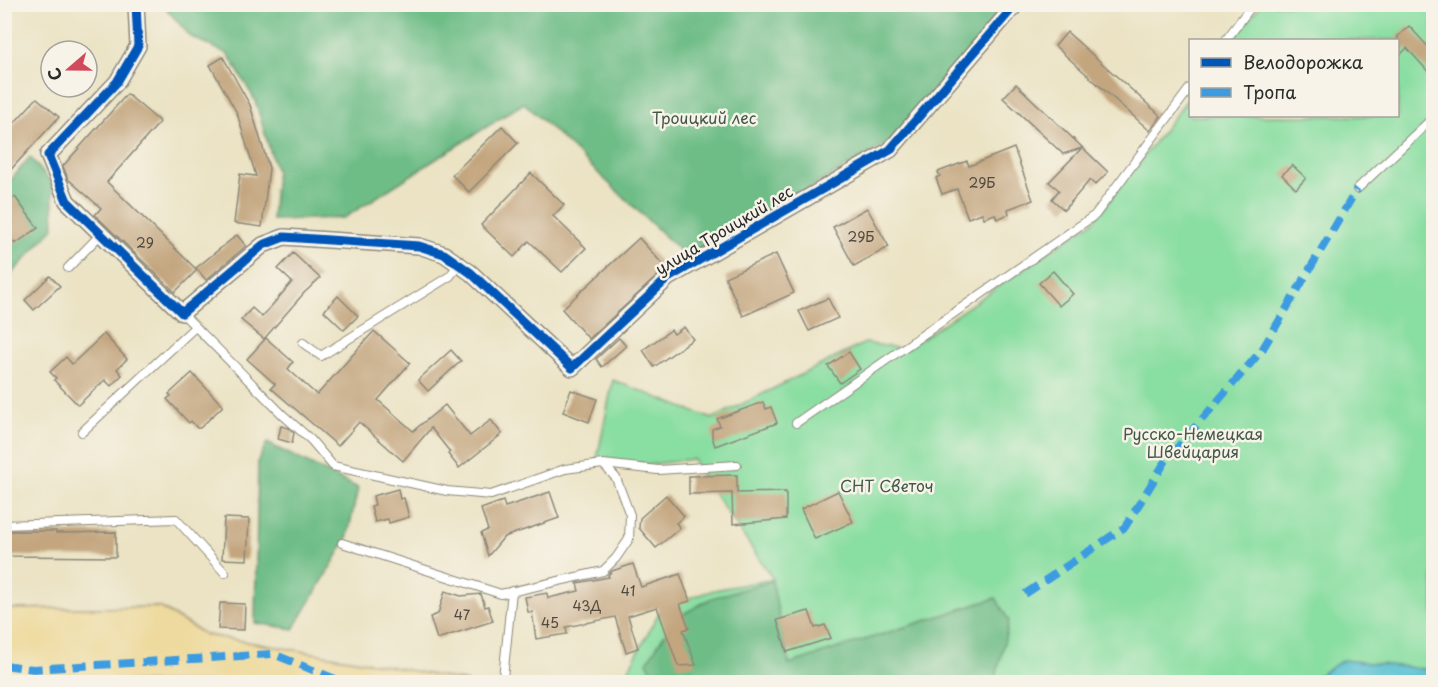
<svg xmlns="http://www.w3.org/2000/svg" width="1438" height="687" viewBox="0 0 1438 687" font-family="'Playpen Sans',sans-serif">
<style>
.green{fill:#89dea1;stroke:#5a8466;stroke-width:1.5}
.forest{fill:#6ebd87;stroke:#4c7459;stroke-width:1.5}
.sand{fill:#eeda9e;stroke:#8c8264;stroke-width:1.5}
.water{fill:#55c0d1;stroke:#40767e;stroke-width:1.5}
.building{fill:#c3a57e}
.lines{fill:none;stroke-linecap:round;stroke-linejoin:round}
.lane-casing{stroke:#8b8778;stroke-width:10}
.street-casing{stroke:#8b8778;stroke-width:18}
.lane{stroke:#fff;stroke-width:8}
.street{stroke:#fff;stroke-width:15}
.quiet{stroke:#3d9ce1;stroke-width:8;stroke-dasharray:15 8;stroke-linecap:butt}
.cycleway-casing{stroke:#f7f3e8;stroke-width:13}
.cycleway{stroke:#0057b8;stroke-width:9}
.labels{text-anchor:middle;stroke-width:5;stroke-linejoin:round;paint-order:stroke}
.number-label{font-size:14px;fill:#514a40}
.park-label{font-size:16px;fill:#425848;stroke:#f7f3e8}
.street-label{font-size:16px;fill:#2b2b2b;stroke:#f7f3e8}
</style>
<rect width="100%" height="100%" fill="#f7f3e8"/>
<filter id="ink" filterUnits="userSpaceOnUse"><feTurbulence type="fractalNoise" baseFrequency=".0167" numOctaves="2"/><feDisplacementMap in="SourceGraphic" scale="12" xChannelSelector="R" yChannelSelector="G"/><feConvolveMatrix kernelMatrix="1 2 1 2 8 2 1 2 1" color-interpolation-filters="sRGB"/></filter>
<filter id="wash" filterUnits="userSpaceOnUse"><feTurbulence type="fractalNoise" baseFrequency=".008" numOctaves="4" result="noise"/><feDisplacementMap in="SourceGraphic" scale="24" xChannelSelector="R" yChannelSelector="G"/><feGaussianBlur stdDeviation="1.35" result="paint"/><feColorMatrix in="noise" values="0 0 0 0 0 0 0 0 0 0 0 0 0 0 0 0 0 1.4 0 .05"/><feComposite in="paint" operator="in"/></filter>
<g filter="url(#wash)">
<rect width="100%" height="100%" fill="#ebe3c4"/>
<path class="green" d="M1261,5H1433V682H622L662,607L714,590L773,579L707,483L693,459L647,465L597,459L613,380L712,419L865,343L906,349L1094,221L1190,96V116H1398V40H1233Z"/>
<g class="forest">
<path d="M163,5H1008L890,142L688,258L524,103L344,218L272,220L276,171L255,100L228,54L191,37Z"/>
<path d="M30,157L52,184L54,228L5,281V187Z"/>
<path d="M267,443L358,488L347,539L294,629L255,623L258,461Z"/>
<path d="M772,581L789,664L996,598L1009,621L996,677L988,682H676L653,673L647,662L674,619L712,598Z"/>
</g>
<path class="sand" d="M159,607L206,635L373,663L468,682H5V609Z"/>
<path class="water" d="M1343,660L1433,670V682H1308Z"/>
<g id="blocks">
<g class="building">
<path d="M1409,26L1434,53V78L1407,48L1398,57V36Z"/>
<path d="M1067,32L1161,116L1150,131L1055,46Z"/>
<path d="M223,57L250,105L269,168L262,227L234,223L240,174L256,176L237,113L210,65Z"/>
<path d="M1016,84L1108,172L1095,185L1090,180L1064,210L1052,199L1059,190L1049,182L1082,148L1063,154L1003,98Z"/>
<path d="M127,94L160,122L107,182L197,270L175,292L95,215L101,208L68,179L63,166Z"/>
<path d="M37,98L59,117L4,177V134Z"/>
<path d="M502,126L518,143L469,192L452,175Z"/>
<path d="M1014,148L1033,200L1008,209L1009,214L997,219L995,214L984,218L982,213L968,218L957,189L942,194L936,178L940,176L938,172L967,161L969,166Z"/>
<path d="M1292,165L1306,178L1296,189L1282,175Z"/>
<path d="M531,173L564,205L553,216L586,248L562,272L529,241L514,257L481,225Z"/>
<path d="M15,197L38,228L15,244L4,230V205Z"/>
<path d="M867,208L889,247L854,266L833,227Z"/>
<path d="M237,235L246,246L206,280L196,268Z"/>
<path d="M639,238L666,268L589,339L562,309Z"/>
<path d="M293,253L320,278L304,293L264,339L241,320L252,308L262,317L292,282L278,269Z"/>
<path d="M776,254L794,293L743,316L725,277Z"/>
<path d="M1053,271L1073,294L1059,306L1039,283Z"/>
<path d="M50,276L60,286L34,310L25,300Z"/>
<path d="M338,296L358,316L344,330L324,311Z"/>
<path d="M828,298L838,318L809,331L799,311Z"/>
<path d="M684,327L693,339L654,367L643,350L671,330L674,334Z"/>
<path d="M374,331L410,363L378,400L413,431L445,405L470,436L491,420L502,434L459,468L448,454L450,452L431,428L403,461L359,422L338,446L271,388L275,384L247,359L266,338L293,362L288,369L317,395Z"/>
<path d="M104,334L127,359L117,369L122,375L111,386L105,380L78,405L54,380L56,378L50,372L66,357L72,364Z"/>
<path d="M619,338L626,346L602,367L596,359Z"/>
<path d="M451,350L461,361L428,391L418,380Z"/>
<path d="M849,352L860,369L840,383L828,366Z"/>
<path d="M192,373L223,406L200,428H197L191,421L189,423L167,399L171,396L169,394Z"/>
<path d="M571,390L597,399L589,422L563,412Z"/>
<path d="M763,402L766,409L771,407L777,423L715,446L712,437V429L720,426L717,419Z"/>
<path d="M281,426L289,428L294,433L292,443L278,439Z"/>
<path d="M737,475V493L786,492V519L733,524L732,493L689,494V476Z"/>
<path d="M398,489L400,499L404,498L409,517L389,523L388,519L375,522L371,506L375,505L373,496Z"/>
<path d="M838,491L853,522L815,539L801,509Z"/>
<path d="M550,492L559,518L504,537L488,556L481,533L488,530L481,509L503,501L505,507Z"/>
<path d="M666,495L684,516L676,523L680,528L656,548L639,528L640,518Z"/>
<path d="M224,518L249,519L247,560L222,559Z"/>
<path d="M5,531H56V533L116,532V557L5,556Z"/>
<path d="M633,564L641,587L680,574L690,601L680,604L689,628L683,630L696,665L678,666L657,607L628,616L638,648L626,652L615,617L566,627L567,634L536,639L532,612H528L525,597L547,593L548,598L579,591L577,583L609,577L608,575L612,571Z"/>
<path d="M445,591L461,596L481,594L485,607L488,606L493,621L437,639L430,617L438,614Z"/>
<path d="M220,603L245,604L244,630L218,629Z"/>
<path d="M809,611L815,628L825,625L831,638L787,652L777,620Z"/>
</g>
</g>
</g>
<g filter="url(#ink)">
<use href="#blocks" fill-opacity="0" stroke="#8b8778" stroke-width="1.5"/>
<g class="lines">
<defs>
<g id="lane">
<path d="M1226,40L1253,4"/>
<path d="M1357,189L1434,117"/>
<path d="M68,268L101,234"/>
<path d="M182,313L283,415L311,440L333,466L447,491L491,495L565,469L603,464L616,478L630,515L629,539L616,558L603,571L501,594L342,543"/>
<path d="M303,343L321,356L450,276L459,264"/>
<path d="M796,423L1095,215L1190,88"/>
<path d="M82,432L195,327"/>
<path d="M603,464L658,470L737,465"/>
<path d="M4,525L176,519L225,573"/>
<path d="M503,678L512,591"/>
</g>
<path id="street" d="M136,4L138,46L117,82L48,155L67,201L182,313L263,245L284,237L419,246L444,254L471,273L572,368L668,278L890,150L1016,4"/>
</defs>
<use href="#lane" class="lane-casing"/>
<use href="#street" class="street-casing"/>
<use href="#lane" class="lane"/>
<use href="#street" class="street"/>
<g class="quiet">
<path d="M1025,594L1125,527L1165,462L1262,350L1357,189"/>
<path d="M4,665L33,669L273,654L343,682"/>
</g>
<defs>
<path id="cycleway" d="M136,4L138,46L117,82L48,155L67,201L182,313L263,245L284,237L419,246L444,254L471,273L572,368L668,278L890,150L1016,4"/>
</defs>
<use href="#cycleway" class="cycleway-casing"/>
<use href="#cycleway" class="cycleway"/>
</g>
</g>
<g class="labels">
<g class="number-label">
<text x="982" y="188">29Б</text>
<text x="861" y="242">29Б</text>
<text x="145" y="248">29</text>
<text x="628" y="596">41</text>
<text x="587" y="611">43Д</text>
<text x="462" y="620">47</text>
<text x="550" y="628">45</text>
</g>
<g class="park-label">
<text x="704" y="124">Троицкий лес</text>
<text x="1193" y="440">Русско-Немецкая<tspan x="1193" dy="18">Швейцария</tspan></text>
<text x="887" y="492">СНТ Светоч</text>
</g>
<g class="street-label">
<text transform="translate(724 230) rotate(-31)" y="6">улица Троицкий лес</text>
</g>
</g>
<rect width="1438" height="687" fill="none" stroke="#f7f3e8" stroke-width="24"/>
<rect x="1189" y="39" width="210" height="78" fill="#f7f3e8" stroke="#a5a39c" stroke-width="1.5"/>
<rect x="1201" y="58" width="30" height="9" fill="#0057b8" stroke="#a5a39c" stroke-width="1.5"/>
<text x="1243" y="69" font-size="18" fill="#2b2b2b">Велодорожка</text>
<rect x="1201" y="88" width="30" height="9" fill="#3d9ce1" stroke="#a5a39c" stroke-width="1.5"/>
<text x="1243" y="99" font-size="18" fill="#2b2b2b">Тропа</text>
<g transform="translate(69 69) rotate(250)"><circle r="28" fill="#f7f3e8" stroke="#a5a39c" stroke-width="1.5"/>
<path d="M0-4.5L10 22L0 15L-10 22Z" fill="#d1495b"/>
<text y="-9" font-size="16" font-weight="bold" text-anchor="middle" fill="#2b2b2b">С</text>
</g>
</svg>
